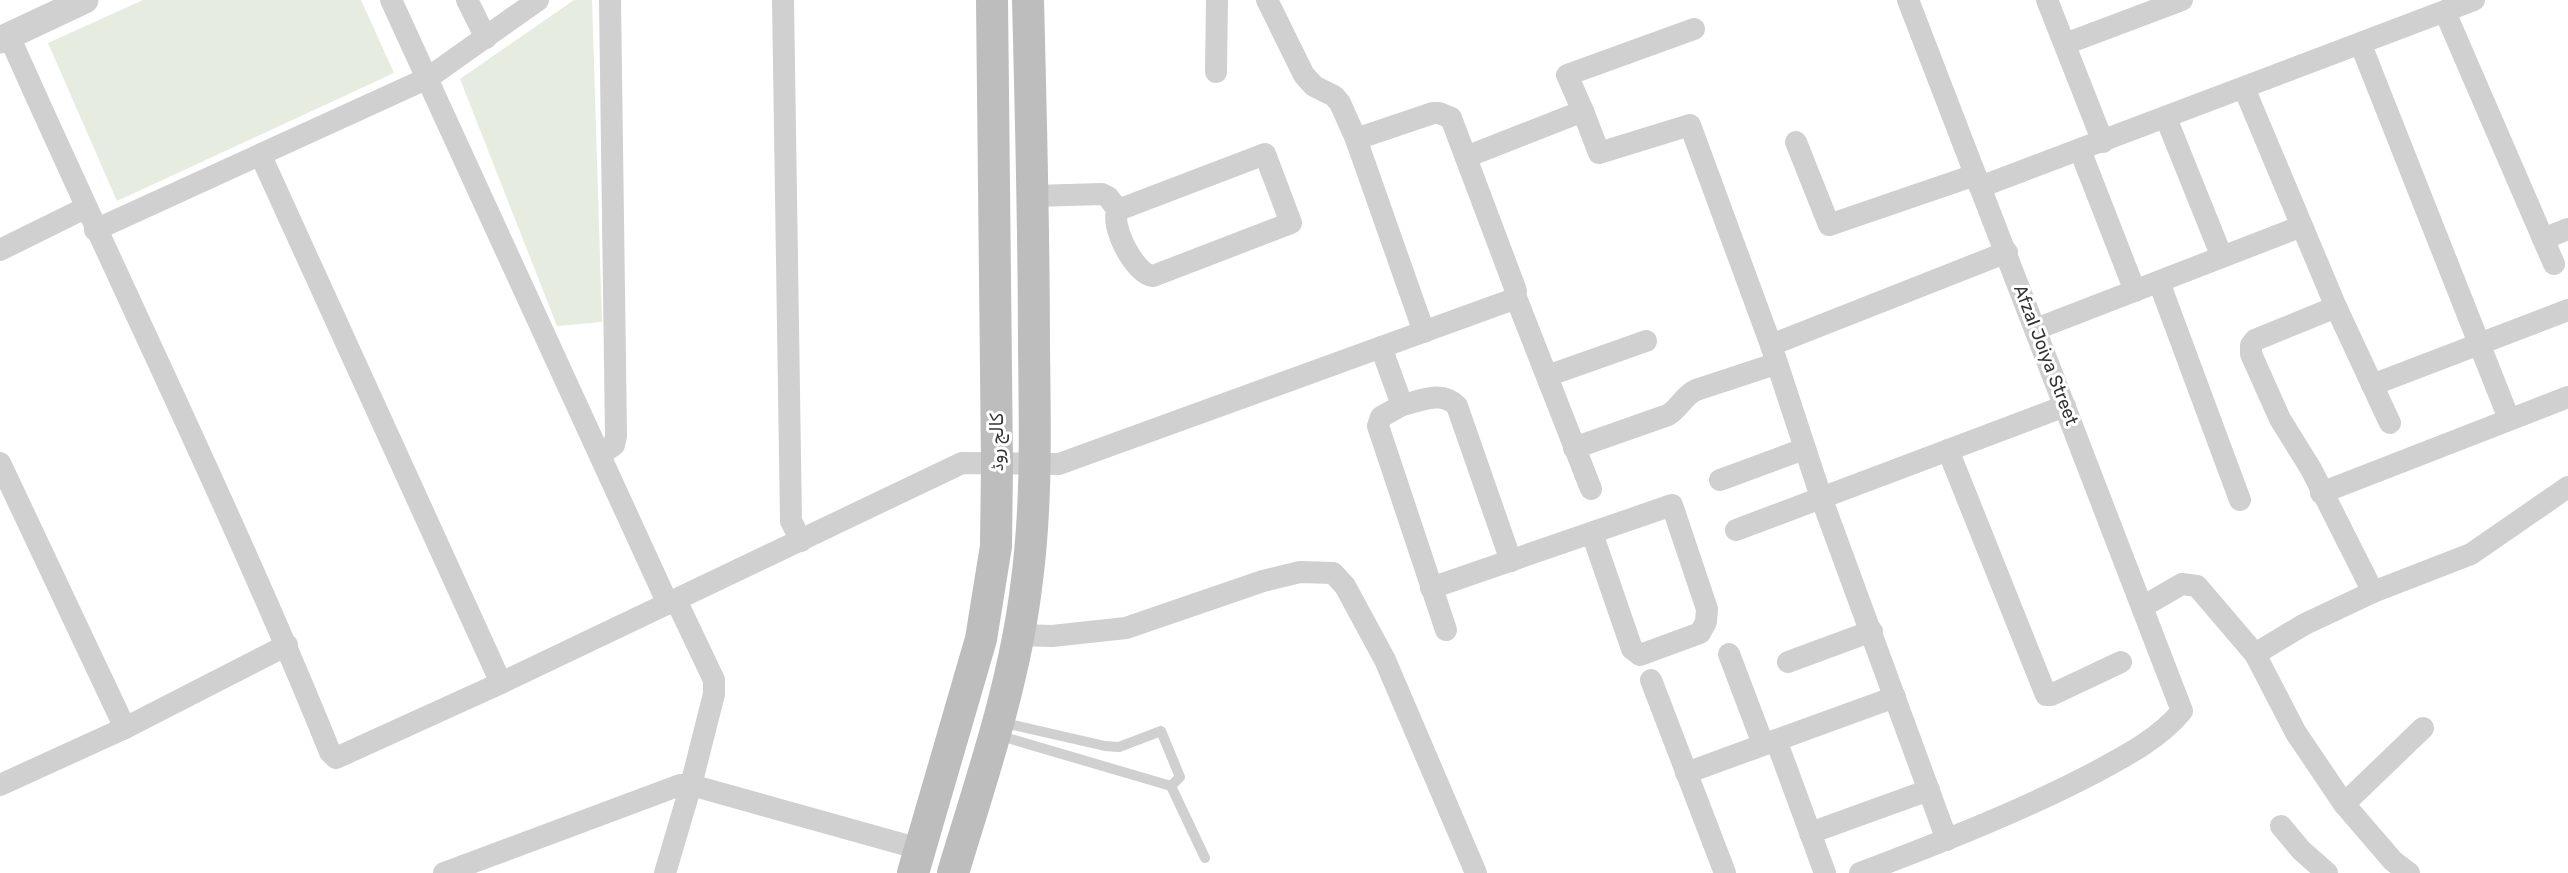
<svg xmlns="http://www.w3.org/2000/svg" width="2568" height="873" viewBox="0 0 2568 873" font-family="Rubik,'Noto Naskh Arabic',sans-serif">
<style>
.green{fill:#e6ecdf}
.lines{fill:none;stroke-linecap:round;stroke-linejoin:round}
.service{stroke:#d0d0d0;stroke-width:10}
.minor{stroke:#d0d0d0;stroke-width:22}
.tertiary{stroke:#d0d0d0;stroke-width:27}
.secondary{stroke:#bdbdbd;stroke-width:32}
.labels{text-anchor:middle;stroke-width:6;stroke-linejoin:round;paint-order:stroke}
.street-label{font-size:18px;fill:#333;stroke:#fff}
</style>
<rect width="100%" height="100%" fill="#fff"/>
<g class="green">
<path d="M143,0H361L394,73L117,201L48,43Z"/>
<path d="M574,0H592L602,322L557,326L460,79Z"/>
</g>
<g class="lines">
<g class="service">
<path d="M1000,722L1105,746L1119,747L1161,731L1180,777L1171,786"/>
<path d="M997,735L1171,786L1205,858"/>
</g>
<g class="minor">
<path d="M391,0L668,604"/>
<path d="M467,0L486,38"/>
<path d="M783,0L791,521L801,541"/>
<path d="M1267,0L1304,75L1314,86L1334,96L1340,103L1356,139L1424,332"/>
<path d="M2047,0L2103,142"/>
<path d="M2445,12L2554,264"/>
<path d="M9,36C115,275 232,510 330,752L336,758L501,683L962,463L1059,464L1511,300L1516,292L1515,288L1451,118L1439,113H1433L1356,139"/>
<path d="M2065,44L2182,0"/>
<path d="M2361,45L2509,419"/>
<path d="M1216,72L1217,0"/>
<path d="M2244,88L2336,307L2390,423"/>
<path d="M1583,111L1599,153L1690,125L1771,345L1821,497L1947,840"/>
<path d="M2166,118L2222,257"/>
<path d="M1796,142L1829,225L1975,175"/>
<path d="M2080,150L2135,291"/>
<path d="M1265,154L1291,223L1153,276C1135,275 1109,224 1118,210Z"/>
<path d="M261,156L501,683"/>
<path d="M1466,157L1583,111L1567,75L1694,29"/>
<path d="M1980,187L2474,0"/>
<path d="M1034,196L1102,194L1108,197L1118,210"/>
<path d="M95,230L428,78L538,0"/>
<path d="M2543,239L2568,229"/>
<path d="M0,250L85,208"/>
<path d="M2159,282L2240,500"/>
<path d="M1515,295L1591,489"/>
<path d="M2336,307L2255,340L2251,345V354L2280,419L2311,469L2373,592"/>
<path d="M2036,329L2302,226"/>
<path d="M1771,345L2007,252"/>
<path d="M1381,347L1402,405C1421,401 1442,390 1457,406L1511,561"/>
<path d="M1547,376L1646,341"/>
<path d="M2372,385L2568,310"/>
<path d="M1402,405L1381,417L1378,426L1446,630"/>
<path d="M1574,448L1668,415C1680,408 1683,396 1696,390L1775,364"/>
<path d="M1948,450L2046,695H2051L2121,662"/>
<path d="M601,454L614,445L616,436L610,0"/>
<path d="M0,463L125,728"/>
<path d="M1720,480L1804,449"/>
<path d="M2321,493L2568,397"/>
<path d="M1736,530L2065,406"/>
<path d="M1431,588L1672,505L1707,609L1706,622L1700,633L1640,655L1632,649L1592,533"/>
<path d="M2142,607L2182,584L2197,586L2255,654L2296,733L2344,804L2393,861L2409,873"/>
<path d="M1018,635L1052,636L1126,628L1263,581L1300,572L1333,573L1345,586L1385,660L1476,873"/>
<path d="M1729,654L1763,744"/>
<path d="M2255,654L2305,624L2373,592L2471,554L2568,487"/>
<path d="M1788,662L1872,631"/>
<path d="M1651,680L1725,873"/>
<path d="M1776,740L1825,873"/>
<path d="M1686,773L1895,697"/>
<path d="M0,785L125,728L287,645"/>
<path d="M2344,804L2423,728"/>
<path d="M2281,826L2301,850L2327,873"/>
<path d="M1810,833L1929,790"/>
<path d="M444,873L680,785H691L920,849"/>
<path d="M665,873L691,785L714,694V680L676,600"/>
<path d="M1860,873C1939,843 2017,813 2092,774C2124,757 2159,739 2182,711L1908,0"/>
</g>
<path class="tertiary" d="M0,40L85,0"/>
<g class="secondary">
<path d="M913,873L981,639L996,546L997,464L992,0"/>
<path d="M953,873C981,780 1014,685 1026,588C1037,508 1035,429 1034,349C1034,232 1031,116 1028,0"/>
</g>
</g>
<g class="labels">
<g class="street-label">
<text transform="translate(2046 355) rotate(69)" y="6">Afzal Joiya Street</text>
<text transform="translate(997 442) rotate(-90)" y="6">کالج روڈ</text>
</g>
</g>
</svg>
